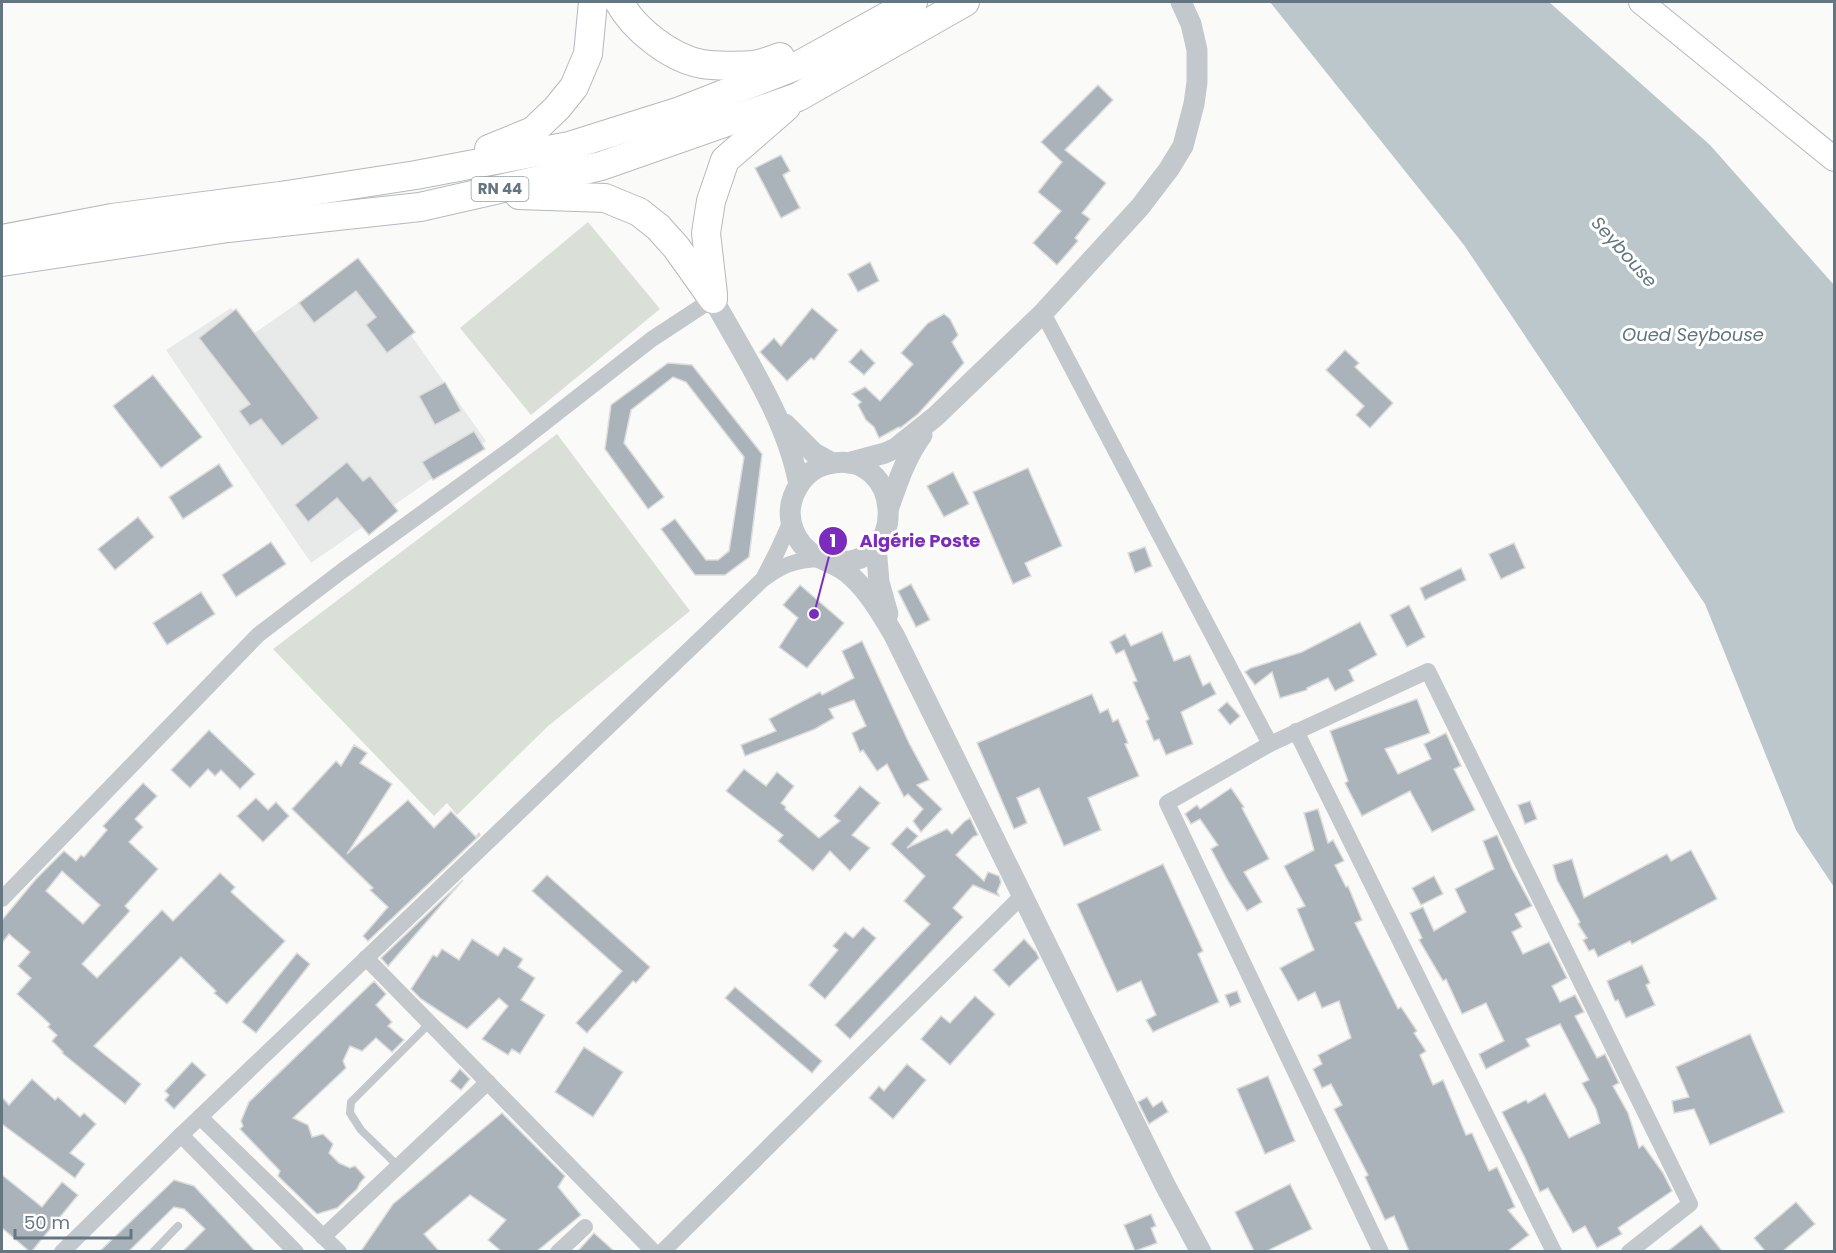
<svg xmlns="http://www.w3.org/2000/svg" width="1836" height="1253" viewBox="0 0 1836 1253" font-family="Poppins,sans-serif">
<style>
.built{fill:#e8e9e9}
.green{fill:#dadfd7}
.water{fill:#bbc7cb}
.building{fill:#aab3b9;stroke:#dcdcda;stroke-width:1.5;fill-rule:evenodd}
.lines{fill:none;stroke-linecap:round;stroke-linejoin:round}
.secondary-casing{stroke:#b3babf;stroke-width:26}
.trunk-casing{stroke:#b4b9bd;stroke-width:30}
.service{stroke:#c3c8cc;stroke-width:8}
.minor{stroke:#c3c8cc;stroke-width:16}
.tertiary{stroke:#c3c8cc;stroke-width:21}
.secondary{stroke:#fff;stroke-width:24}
.trunk{stroke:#fff;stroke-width:28}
.labels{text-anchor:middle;stroke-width:6;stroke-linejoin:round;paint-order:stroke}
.shield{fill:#fff;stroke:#939fa8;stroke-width:1.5}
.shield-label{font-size:15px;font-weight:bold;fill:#657683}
.water-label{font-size:18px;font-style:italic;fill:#60757c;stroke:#fff}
.leader{fill:none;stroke:#7b2cbf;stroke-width:2}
.callout-dot{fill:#7b2cbf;stroke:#fff;stroke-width:2}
.mark-label{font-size:18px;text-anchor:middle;font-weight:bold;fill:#fff}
.callout-label{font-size:18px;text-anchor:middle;font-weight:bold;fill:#7b2cbf;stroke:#fff;stroke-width:6;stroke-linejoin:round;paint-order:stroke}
</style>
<rect width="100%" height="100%" fill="#fafaf8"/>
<path class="built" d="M358,261L486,441L311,563L166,350L231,308L252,335Z"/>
<g class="green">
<path d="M588,222L660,309L531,415L460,328Z"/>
<path d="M557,434L690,611L547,727L457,815L447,803L434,816L273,649Z"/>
</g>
<path class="water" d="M1270,2H1549L1710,145L1834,285V887L1796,830L1705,604L1464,245Z"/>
<g class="building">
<path d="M1098,85L1113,100L1065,150L1106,183L1082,213L1090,219L1075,238L1078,241L1057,265L1033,243L1061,211L1038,192L1062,162L1041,142Z"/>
<path d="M781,155L790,171L783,175L800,208L781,218L755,168Z"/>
<path d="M358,258L415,332L387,353L366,325L376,317L356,291L314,323L299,303Z"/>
<path d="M870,262L879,281L858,292L848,274Z"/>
<path d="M812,308L838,330L814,360L811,358L787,381L760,352L774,338L781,346Z"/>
<path d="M236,309L319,418L282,446L261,419L250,426L239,411L250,404L199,338Z"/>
<path d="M944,314L950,319L958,335L952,342L964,363L918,414L900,428L899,427L879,438L874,427L866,420L858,405L861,402L852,394L865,387L880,401L913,364L901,353L928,323Z"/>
<path d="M861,349L875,363L864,375L849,362Z"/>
<path d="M1345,350L1359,363L1355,367L1393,403L1370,428L1356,415L1364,406L1326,370Z"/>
<path d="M668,363L692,365L762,454L749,557L725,575H695L661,529L675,519L706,560H718L729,551L744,457L686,382L673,377L631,410L624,443L664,497L648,509L605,449L611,405Z"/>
<path d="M153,375L202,437L161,468L113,406Z"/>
<path d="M445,382L461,411L435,425L419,396Z"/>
<path d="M474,431L485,449L433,480L422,462Z"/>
<path d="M347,462L363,481L370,476L398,511L369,535L337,498L308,522L295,505Z"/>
<path d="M219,464L233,486L183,519L169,497Z"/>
<path d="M1028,468L1062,546L1025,563L1031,576L1013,584L973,492Z"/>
<path d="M953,472L969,504L944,517L927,486Z"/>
<path d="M138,517L154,537L115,570L98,549Z"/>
<path d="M271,542L286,564L236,597L222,575Z"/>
<path d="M1514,543L1525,568L1501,579L1489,554Z"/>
<path d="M1145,547L1152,566L1135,573L1128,553Z"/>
<path d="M1461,568L1466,580L1425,600L1420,588Z"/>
<path d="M911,584L930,620L916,627L898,591Z"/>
<path d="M800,585L844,623L807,668L779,647L798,618L783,605Z"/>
<path d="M201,592L215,614L167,645L153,623Z"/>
<path d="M1409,605L1425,637L1407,647L1390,615Z"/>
<path d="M1360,622L1377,655L1349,670L1354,681L1335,691L1328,678L1307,688V690L1280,698L1272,672L1255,685L1245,672L1251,668L1302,652Z"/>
<path d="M1162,632L1174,661L1190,655L1203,686L1210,682L1216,694L1181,712L1193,744L1166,755L1159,739L1154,741L1146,721L1149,719L1133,682L1137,681L1124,650L1116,654L1110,642L1125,634L1131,646Z"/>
<path d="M862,641L909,743L929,780L917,785L942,809L921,832L913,821L923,809L908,794L904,797L887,764L877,771L863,750L860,752L852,733L866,726L854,700L829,709L834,718L815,729L745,756L741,745L776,731L769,719L820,692L822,695L854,678L842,651Z"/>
<path d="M1092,694L1100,713L1108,709L1113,722L1118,719L1128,743L1125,744L1139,776L1088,798L1101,830L1064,846L1039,788L1017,798L1027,823L1014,829L977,743Z"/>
<path d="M1417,699L1430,733L1385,749L1398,774L1431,759L1424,744L1446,733L1461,766L1454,769L1475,810L1432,832L1410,791L1362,816L1345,783L1348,781L1330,731Z"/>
<path d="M1227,702L1240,716L1230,725L1218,710Z"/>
<path d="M209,730L255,774L240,789L221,770L215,776L208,769L190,788L171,770Z"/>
<path d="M354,745L367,753L360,763L392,784L347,854L408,800L434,828L451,811L476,837L479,833L480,835L368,941L363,936L388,907L370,890L373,888L292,809L336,761L341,766Z"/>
<path d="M744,769L766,786L777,772L794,786L781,803L786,807L785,809L819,838L840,821L834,816L860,786L880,803L852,835L870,848L850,871L830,851L813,871L778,841L783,835L726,791Z"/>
<path d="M143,783L157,796L135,819L143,827L129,842L158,869L125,906L130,911L82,964L97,978L162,910L173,921L220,873L235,887L231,892L285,941L227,1004L214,993L216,991L181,957L94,1046L141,1084L125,1104L62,1053L63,1052L52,1041L57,1035L48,1027L50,1024L17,994L31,978L18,966L30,952L9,934L2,943V920L36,879L64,851L76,861L81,855L84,857L107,830L103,826ZM62,871L100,905L83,924L46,891Z"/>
<path d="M1231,788L1244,807L1242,808L1269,859L1244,872L1262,902L1247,911L1228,881L1211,849L1218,845L1200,819L1191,824L1185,814L1197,805L1200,809Z"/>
<path d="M256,798L268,810L276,802L289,816L263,842L237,816Z"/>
<path d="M1530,801L1537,819L1525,824L1518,805Z"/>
<path d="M1318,809L1328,843L1333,840L1344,861L1335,865L1346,887L1348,886L1362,920L1355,923L1398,1009L1401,1007L1417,1031L1414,1033L1426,1051L1420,1055L1433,1085L1443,1080L1466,1135L1472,1133L1489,1171L1497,1167L1515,1207L1508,1210L1529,1235L1508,1251H1409L1394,1216L1385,1220L1365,1177L1368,1175L1334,1109L1342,1105L1331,1084L1322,1088L1313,1069L1322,1064L1318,1055L1351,1038L1339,1001L1322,1008L1315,992L1298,1001L1280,968L1314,950L1297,909L1305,906L1284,866L1314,850L1304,813Z"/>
<path d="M970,818L978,835L973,837L956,855L984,881L988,872L999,876L1001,882L997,892L999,895V896L973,885L953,908L963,917L850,1039L835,1025L930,924L904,901L925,876L891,844L907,827L918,836L907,848L947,829L952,834L965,821Z"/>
<path d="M1497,835L1512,869L1532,906L1515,914L1522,927L1512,932L1523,954L1549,942L1567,978L1552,986L1560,1002L1575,995L1584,1012L1575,1016L1597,1058L1605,1054L1619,1083L1613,1086L1628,1113L1639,1148L1643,1145L1663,1173L1672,1191L1618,1228L1622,1234L1597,1248L1585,1226L1573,1233L1548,1188L1540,1192L1525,1158L1502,1112L1526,1100L1528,1103L1545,1093L1569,1138L1600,1123L1596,1109L1582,1083L1589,1080L1560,1024L1526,1039L1530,1046L1486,1069L1479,1054L1504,1041L1486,1003L1462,1014L1446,979L1443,981L1419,940L1422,938L1410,913L1423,907L1434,931L1466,912L1455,889L1494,869L1483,841Z"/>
<path d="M1691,850L1717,899L1632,944L1630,941L1598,957L1594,949L1589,951L1583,940L1587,938L1578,924L1580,922L1557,880L1553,865L1572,859L1584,898L1667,854L1671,861Z"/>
<path d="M1163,864L1203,951L1198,954L1219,1002L1153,1032L1146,1020L1156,1015L1141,981L1117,992L1077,904Z"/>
<path d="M547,875L650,967L636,983L633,981L587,1033L576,1023L622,971L532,891Z"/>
<path d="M1434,876L1443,894L1421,905L1412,888Z"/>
<path d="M463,880L388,966L381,958Z"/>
<path d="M863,927L876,938L825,999L809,985L838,950L833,946L845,932L853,938Z"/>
<path d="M472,939L498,956L504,947L523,959L518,967L535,978L521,1000L545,1015L520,1054L512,1049L508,1055L482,1039L508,1006L499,998L467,1029L421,999L411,989L433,955L437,957L442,949L459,960Z"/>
<path d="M1024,939L1036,952L1039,958L1009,987L993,970Z"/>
<path d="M297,953L310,964L256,1033L242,1022Z"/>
<path d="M1642,965L1650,983L1646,985L1655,1005L1626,1018L1618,1000L1615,1001L1607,981Z"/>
<path d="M374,981L386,994L376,1005L392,1022L388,1026L404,1040L392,1052L376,1038L362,1051L350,1046L343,1061L346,1068L293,1118L308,1125L312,1137L323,1134L333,1144L329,1153L339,1163L350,1168L355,1166L365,1177L360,1183L357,1189L337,1208L317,1214L278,1176L280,1171L240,1129L243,1126L241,1121L249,1102Z"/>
<path d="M735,987L822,1061L812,1073L725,998Z"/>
<path d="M1237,991L1241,1002L1230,1007L1225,995Z"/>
<path d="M975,996L995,1014L950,1065L921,1039L941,1016L950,1023Z"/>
<path d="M1750,1034L1784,1112L1710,1145L1694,1109L1674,1113L1672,1101L1689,1097L1676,1067Z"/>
<path d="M584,1047L623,1072L593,1117L555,1092Z"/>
<path d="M192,1062L206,1075L174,1109L165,1100L169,1095L165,1091Z"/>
<path d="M907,1064L926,1080L893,1119L869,1098L879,1086L884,1091Z"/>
<path d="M460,1069L470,1079L461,1090L450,1081Z"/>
<path d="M1268,1076L1295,1141L1265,1154L1237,1089Z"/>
<path d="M32,1079L55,1100L58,1097L80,1117L84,1113L96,1124L70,1153L85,1164L75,1178L2,1124V1097L9,1105Z"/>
<path d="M1147,1097L1153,1107L1162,1101L1168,1112L1149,1124L1138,1102Z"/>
<path d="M502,1113L565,1176L558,1187L581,1215L537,1251H501L488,1240L506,1220L470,1195L424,1234L439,1251H361L393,1204Z"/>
<path d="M2,1175L42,1207L62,1182L78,1195L32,1251H29L2,1228Z"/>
<path d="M174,1180L194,1186L255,1251H183L205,1229L184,1209L174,1207L129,1251H100Z"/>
<path d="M1290,1184L1312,1229L1267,1251H1254L1235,1212Z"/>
<path d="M1796,1202L1815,1224L1783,1251H1765L1754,1238Z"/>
<path d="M1151,1214L1156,1226L1151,1228L1157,1243L1135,1251L1124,1225Z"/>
<path d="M1701,1225L1722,1251H1668Z"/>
<path d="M594,1233L614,1251H578Z"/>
</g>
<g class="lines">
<defs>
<path id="secondary" d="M1641,2L1834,159"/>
<g id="trunk">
<path d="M619,2C634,29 670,58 702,64C714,66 741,66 753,65C762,64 771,60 780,57"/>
<path d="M489,149L533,131L557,108L574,87L588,54L593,2"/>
<path d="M519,195L605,198L639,212L658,227L676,247L713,299"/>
<path d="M2,239L112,218L280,196L416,175L569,146L680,111L801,64L913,2"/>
<path d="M2,262L228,228L420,207L601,166L798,97L965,2"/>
<path d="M713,294L706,233L711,201L725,160L786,107"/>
</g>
</defs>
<use href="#secondary" class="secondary-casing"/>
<use href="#trunk" class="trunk-casing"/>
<g class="service">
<path d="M398,1166L361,1130L350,1113L351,1102L430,1023"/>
<path d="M153,1252L178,1226"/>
</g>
<g class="minor">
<path d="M1043,313L1270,744"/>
<path d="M764,577L777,552L791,521"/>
<path d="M1296,731L1554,1252"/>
<path d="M2,899L258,635L342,571L511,449L652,339L713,299"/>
<path d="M366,958L654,1252"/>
<path d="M200,1117L339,1252"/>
<path d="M181,1135L296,1252"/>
<path d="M323,1237L488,1082"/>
<path d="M62,1252L181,1135L761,581C782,565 794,560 821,559"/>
<path d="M558,1252L585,1227"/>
<path d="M662,1252L1023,895"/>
<path d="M1381,1252L1167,803L1270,744L1428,671L1690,1204L1629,1252"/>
</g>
<g class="tertiary">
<path d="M713,299C745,357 787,419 799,485"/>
<path d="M785,424L814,453L832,463"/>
<path d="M848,463L885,453L896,448L936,416L1043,313L1140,207L1169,169L1183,146L1194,104L1197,82V50L1191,24L1181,2"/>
<path d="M889,507C898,481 906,457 922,435"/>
<path d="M876,546L879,582L888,614"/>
<path d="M829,561C913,573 903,446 828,464C811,468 799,481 793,497C785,519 795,544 816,556C828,563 841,566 851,576C869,592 882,615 894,635L1165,1185L1201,1252"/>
</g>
<use href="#secondary" class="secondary"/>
<use href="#trunk" class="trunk"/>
</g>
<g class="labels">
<rect class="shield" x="471.5" y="177" width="57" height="24" rx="4.5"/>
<g class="shield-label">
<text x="500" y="194">RN 44</text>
</g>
<g class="water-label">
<text transform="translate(1624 252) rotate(48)" y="6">Seybouse</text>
<text x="1693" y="341">Oued Seybouse</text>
</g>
</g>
<path class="leader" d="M814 614L833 541"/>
<g class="callout-dot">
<circle cx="814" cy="614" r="6"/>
<circle cx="833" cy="541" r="15"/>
</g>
<g class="mark-label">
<text x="833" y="547">1</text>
</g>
<g class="callout-label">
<text x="920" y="547">Algérie Poste</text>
</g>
<rect width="1836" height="1253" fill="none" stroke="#657683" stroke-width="6"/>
<path d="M15 1229v9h116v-9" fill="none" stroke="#657683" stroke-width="3"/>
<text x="24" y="1229" font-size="18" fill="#657683" stroke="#ffffff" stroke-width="4.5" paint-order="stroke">50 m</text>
</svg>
